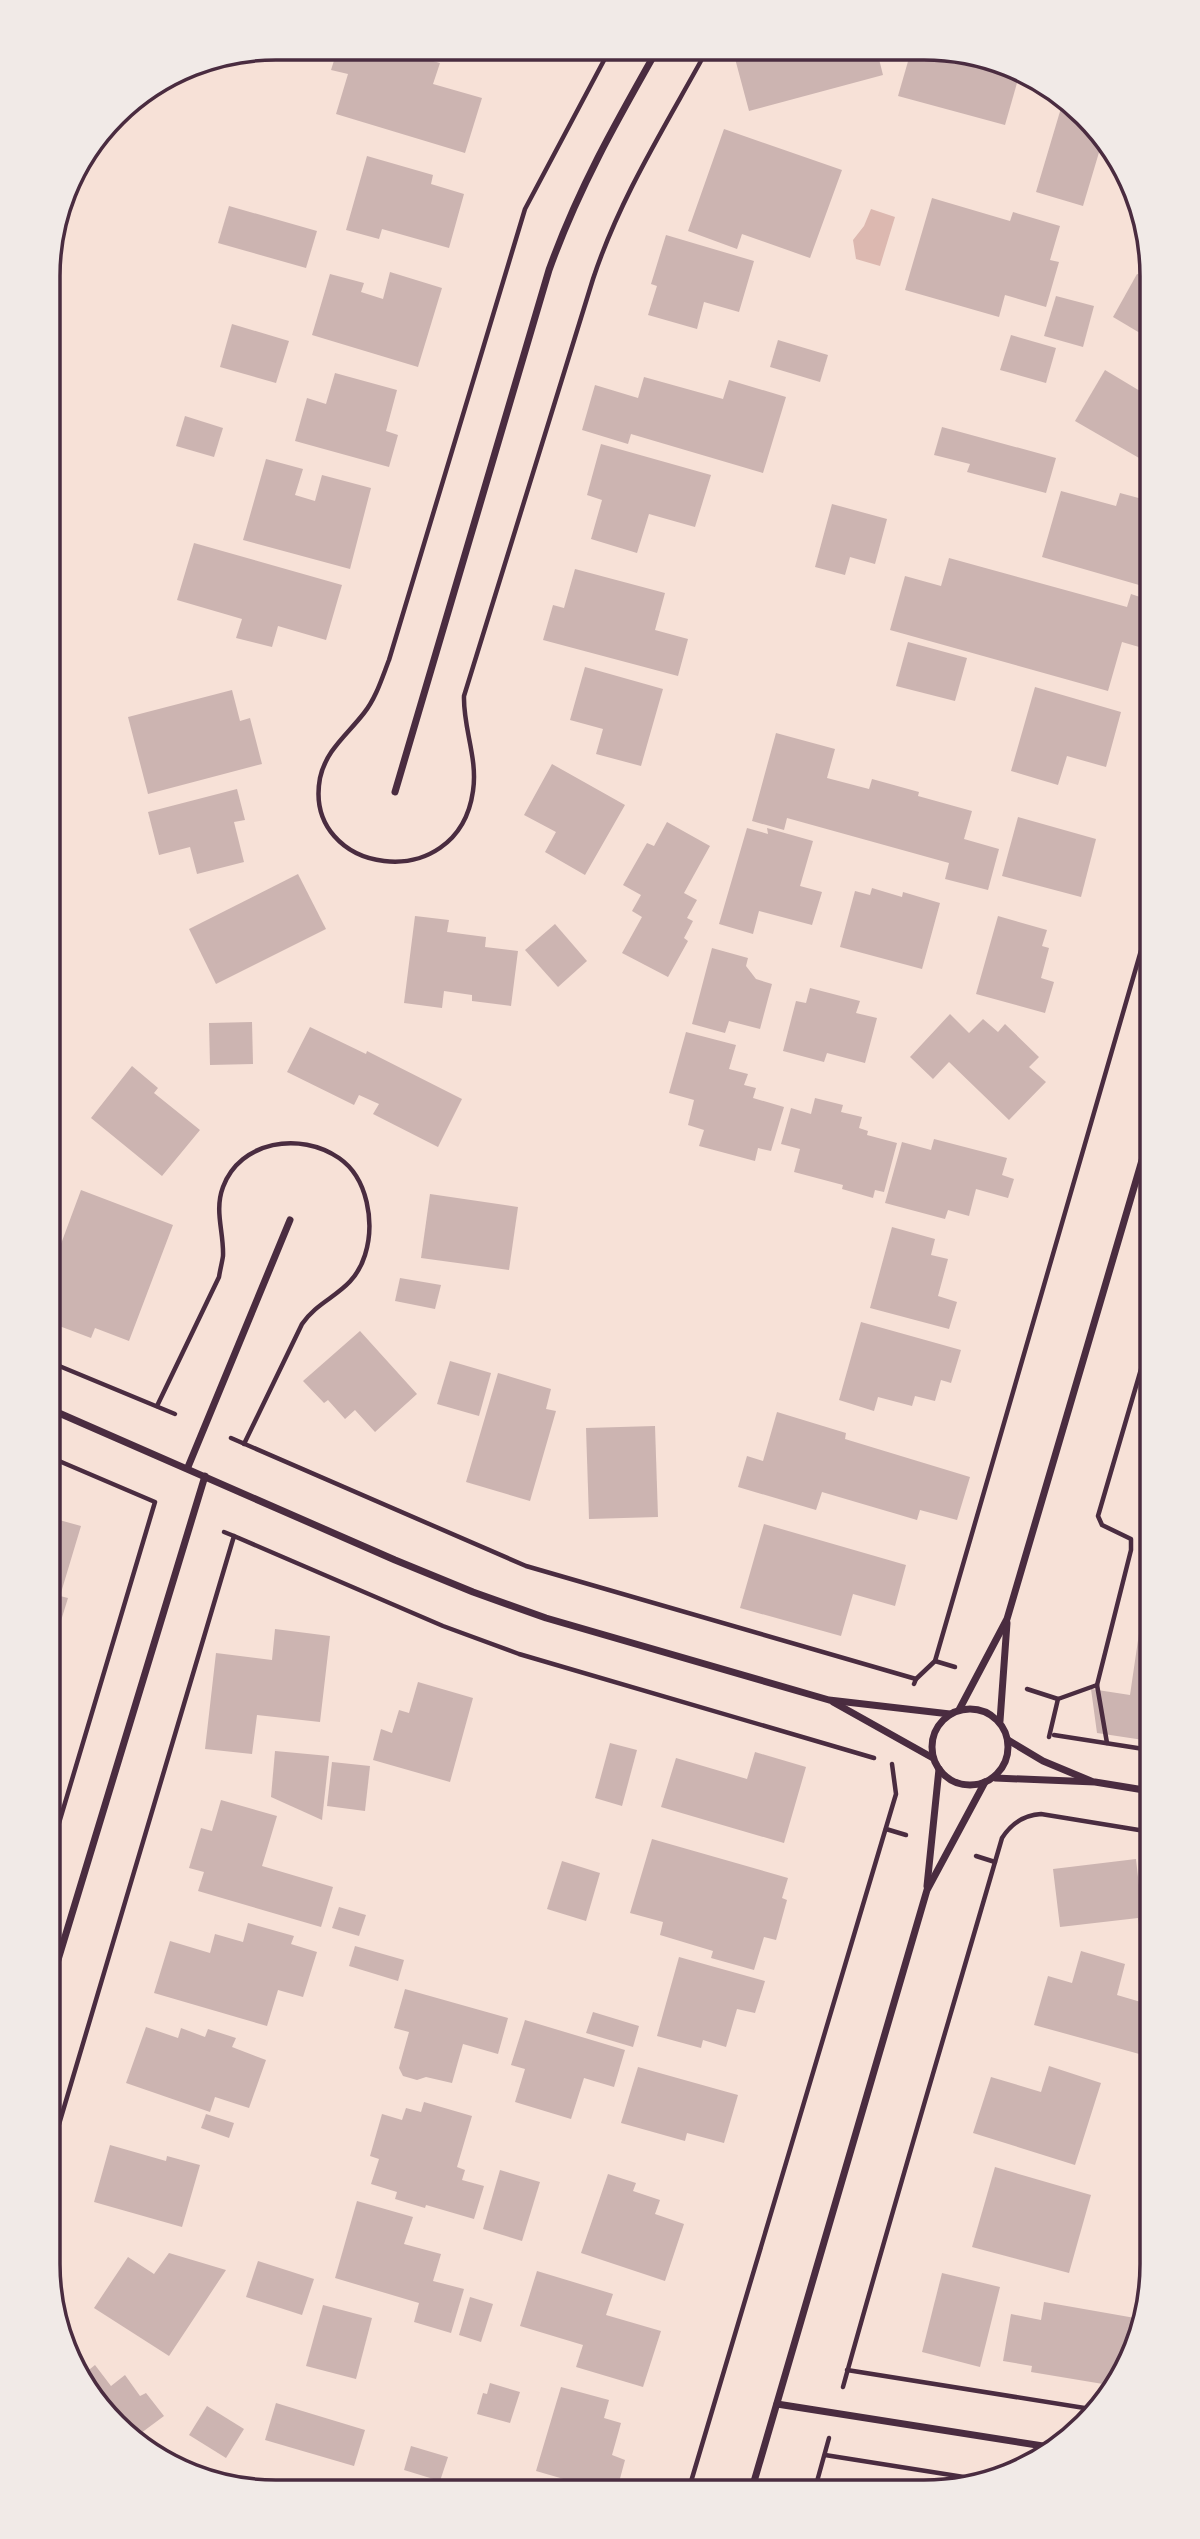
<svg xmlns="http://www.w3.org/2000/svg" width="1200" height="2539" viewBox="0 0 1200 2539" font-family="Montserrat,sans-serif">
<style>
.water{fill:#dcb8b0}
.building{fill:#ccb4b1}
.lines{fill:none;stroke-linecap:round;stroke-linejoin:round}
.path{stroke:#4a2c40;stroke-width:4.5}
.minor{stroke:#4a2c40;stroke-width:7}
.rim{fill:none;stroke:#4a2c40;stroke-width:3.5}
</style>
<rect width="100%" height="100%" fill="#f7e1d7"/>
<path class="water" d="M871,209L895,217L880,266L856,259L853,240L864,226Z"/>
<g class="building">
<path d="M338,48H387L440,63L433,84L482,98L465,153L336,114L348,74L331,70Z"/>
<path d="M733,51H877L883,75L749,111Z"/>
<path d="M911,51L968,52L1019,76L1005,125L898,96Z"/>
<path d="M1064,98L1075,104L1107,140L1103,139L1083,206L1036,192Z"/>
<path d="M724,129L842,170L810,258L742,234L737,249L688,231Z"/>
<path d="M367,156L433,175L431,184L464,194L449,248L382,229L379,239L346,230Z"/>
<path d="M932,198L1010,221L1013,212L1060,226L1050,260L1059,262L1046,307L1005,295L999,317L905,290Z"/>
<path d="M229,206L317,231L306,268L218,243Z"/>
<path d="M666,235L754,261L739,312L704,302L697,329L648,315L657,286L651,284Z"/>
<path d="M390,272L442,288L418,367L312,335L330,274L364,283L361,292L383,299Z"/>
<path d="M1137,274L1145,276V336L1113,317Z"/>
<path d="M1056,296L1094,306L1083,347L1044,336Z"/>
<path d="M232,324L289,341L276,383L220,367Z"/>
<path d="M1011,335L1056,348L1046,383L1000,370Z"/>
<path d="M778,340L828,355L820,382L770,367Z"/>
<path d="M1105,370L1145,394L1146,462L1075,421Z"/>
<path d="M335,373L397,390L386,431L398,435L389,467L295,441L307,398L326,404Z"/>
<path d="M644,377L723,399L729,380L786,397L763,473L631,434L628,444L582,430L595,385L638,398Z"/>
<path d="M185,416L223,428L214,457L176,446Z"/>
<path d="M942,427L1056,458L1046,493L967,472L970,464L934,455Z"/>
<path d="M601,444L711,475L695,527L649,514L637,553L591,539L602,500L587,495Z"/>
<path d="M266,459L303,469L295,495L315,501L322,475L371,488L350,569L243,540Z"/>
<path d="M1061,491L1116,506L1120,493L1146,500V587L1042,557Z"/>
<path d="M832,504L887,519L875,564L850,557L845,575L815,567Z"/>
<path d="M194,543L342,585L326,640L278,626L272,647L236,638L242,619L177,600Z"/>
<path d="M949,558L1127,607L1131,594L1146,599V649L1122,642L1108,691L890,630L905,576L941,586Z"/>
<path d="M575,569L665,593L655,630L688,639L678,676L543,640L553,605L564,608Z"/>
<path d="M908,642L967,658L955,701L896,686Z"/>
<path d="M585,667L663,689L641,766L596,754L603,729L570,720Z"/>
<path d="M1035,687L1121,712L1106,767L1067,756L1058,785L1011,771Z"/>
<path d="M232,690L240,721L250,718L262,764L148,794L128,717Z"/>
<path d="M776,733L835,749L827,778L869,789L872,779L919,792L918,796L972,811L964,839L999,849L988,890L945,879L949,863L787,818L784,830L752,821Z"/>
<path d="M552,764L625,805L585,875L545,852L556,832L524,815Z"/>
<path d="M237,789L245,820L234,822L244,862L197,874L190,847L159,855L148,812Z"/>
<path d="M1018,817L1096,839L1081,897L1002,876Z"/>
<path d="M667,822L710,846L684,893L697,900L687,918L693,921L684,938L688,941L668,977L622,953L642,917L632,911L641,895L623,885L647,843L654,846Z"/>
<path d="M747,828L768,834L767,828L813,841L800,886L822,892L812,925L759,911L753,934L719,924Z"/>
<path d="M298,874L326,929L216,984L189,929Z"/>
<path d="M872,888L902,897L903,892L940,903L922,969L840,947L855,891L870,895Z"/>
<path d="M415,916L449,920L447,932L486,937L485,947L518,951L511,1006L472,1001V995L444,991L442,1008L404,1003Z"/>
<path d="M998,916L1047,930L1042,946L1049,948L1041,978L1054,982L1045,1013L976,994Z"/>
<path d="M555,924L587,961L558,987L525,950Z"/>
<path d="M712,948L748,958L746,966L756,979L772,984L760,1029L729,1021L725,1033L692,1024Z"/>
<path d="M810,988L860,1001L856,1013L877,1018L865,1063L827,1053L824,1062L783,1051L796,1001L806,1003Z"/>
<path d="M950,1014L969,1033L983,1019L998,1032L1005,1024L1039,1057L1029,1067L1046,1082L1009,1120L949,1062L933,1079L910,1057Z"/>
<path d="M252,1022L253,1064L210,1065L209,1023Z"/>
<path d="M310,1027L366,1054L367,1051L462,1099L438,1147L373,1114L379,1104L359,1095L354,1105L287,1072Z"/>
<path d="M686,1032L736,1045L729,1069L748,1074L744,1085L756,1088L753,1098L784,1107L771,1151L758,1148L755,1161L699,1146L704,1130L688,1125L694,1100L669,1093Z"/>
<path d="M132,1066L158,1088L154,1093L200,1130L162,1176L91,1118Z"/>
<path d="M815,1098L843,1105L841,1112L862,1117L859,1128L868,1131L867,1135L897,1143L884,1192L875,1190L873,1198L842,1189L843,1185L794,1172L800,1149L781,1144L791,1108L811,1114Z"/>
<path d="M934,1139L1007,1158L1002,1175L1014,1179L1008,1198L976,1189L969,1216L948,1210L945,1219L885,1203L902,1142L931,1150Z"/>
<path d="M81,1190L173,1225L129,1341L95,1328L91,1338L54,1324L58,1313L52,1311L51,1258L55,1260Z"/>
<path d="M430,1194L518,1207L509,1270L421,1258Z"/>
<path d="M892,1227L935,1239L931,1255L948,1259L938,1296L957,1302L949,1329L870,1308Z"/>
<path d="M400,1278L441,1285L435,1309L395,1301Z"/>
<path d="M861,1322L961,1350L951,1383L941,1380L935,1401L915,1396L912,1406L878,1397L874,1411L839,1400Z"/>
<path d="M360,1331L417,1394L375,1432L355,1410L345,1419L328,1400L324,1403L303,1381Z"/>
<path d="M450,1361L491,1373L479,1416L437,1404Z"/>
<path d="M498,1373L551,1389L546,1409L556,1411L530,1501L466,1482Z"/>
<path d="M777,1412L846,1433L845,1439L970,1477L957,1520L920,1510L917,1520L822,1492L816,1510L738,1487L747,1456L763,1461Z"/>
<path d="M655,1426L658,1517L589,1519L586,1428Z"/>
<path d="M52,1518L81,1526L60,1596L68,1598L56,1637L53,1636Z"/>
<path d="M764,1524L906,1565L895,1606L853,1594L841,1636L740,1608Z"/>
<path d="M1142,1613L1150,1614V1741L1097,1733L1091,1689L1130,1695Z"/>
<path d="M275,1629L330,1636L320,1722L257,1715L252,1754L205,1749L216,1653L272,1660Z"/>
<path d="M418,1682L473,1698L450,1782L373,1760L381,1729L392,1733L399,1710L409,1713Z"/>
<path d="M610,1743L637,1750L622,1806L595,1798Z"/>
<path d="M275,1751L329,1756L322,1820L271,1797Z"/>
<path d="M755,1752L806,1767L784,1843L661,1807L676,1758L747,1779Z"/>
<path d="M332,1762L370,1766L365,1811L327,1806Z"/>
<path d="M221,1800L277,1816L262,1866L333,1887L321,1927L198,1891L204,1872L189,1868L201,1828L212,1831Z"/>
<path d="M652,1839L788,1878L782,1898L787,1900L776,1940L764,1937L754,1970L711,1958L713,1951L660,1935L663,1922L630,1913Z"/>
<path d="M1136,1859L1139,1886L1151,1885V1931L1140,1932L1138,1918L1060,1927L1053,1869Z"/>
<path d="M562,1861L600,1873L586,1921L547,1909Z"/>
<path d="M339,1907L366,1915L359,1936L332,1928Z"/>
<path d="M248,1923L294,1936L291,1944L317,1952L303,1997L278,1990L267,2026L154,1993L170,1941L210,1953L215,1934L243,1942Z"/>
<path d="M355,1946L404,1960L398,1981L349,1966Z"/>
<path d="M1081,1951L1125,1964L1117,1995L1151,2005V2026L1143,2055L1034,2025L1048,1976L1072,1983Z"/>
<path d="M679,1957L765,1981L755,2013L737,2009L726,2047L703,2040L701,2048L657,2036Z"/>
<path d="M405,1989L508,2018L498,2054L463,2044L452,2083L426,2077L417,2080L403,2076L399,2068L409,2032L394,2028Z"/>
<path d="M593,2012L639,2026L633,2047L586,2033Z"/>
<path d="M525,2020L625,2050L614,2087L584,2078L571,2119L515,2102L525,2069L511,2065Z"/>
<path d="M146,2027L178,2038L181,2028L205,2037L208,2029L236,2038L232,2047L266,2060L249,2108L215,2097L210,2112L126,2083Z"/>
<path d="M1049,2066L1101,2083L1075,2165L973,2133L991,2077L1041,2092Z"/>
<path d="M638,2067L738,2095L724,2143L687,2133L685,2141L621,2123Z"/>
<path d="M424,2102L472,2116L457,2167L465,2170L462,2180L484,2186L474,2219L426,2205L425,2208L395,2199L397,2192L371,2184L379,2159L370,2156L382,2114L402,2120L406,2108L421,2112Z"/>
<path d="M206,2114L234,2123L229,2138L201,2128Z"/>
<path d="M110,2145L166,2161L167,2156L200,2165L182,2227L94,2202Z"/>
<path d="M995,2167L1091,2195L1069,2273L972,2247Z"/>
<path d="M500,2170L540,2182L522,2241L483,2229Z"/>
<path d="M608,2174L636,2183L633,2191L660,2200L655,2214L684,2224L665,2281L581,2253Z"/>
<path d="M357,2201L413,2217L404,2244L441,2254L433,2281L464,2289L451,2333L414,2322L419,2303L335,2278Z"/>
<path d="M169,2253L226,2270L169,2356L94,2308L128,2257L154,2274Z"/>
<path d="M258,2261L314,2279L302,2315L246,2297Z"/>
<path d="M537,2271L613,2294L606,2315L661,2331L643,2387L576,2367L583,2345L520,2326Z"/>
<path d="M942,2273L1000,2287L980,2367L922,2352Z"/>
<path d="M470,2297L493,2304L481,2342L459,2335Z"/>
<path d="M1044,2302L1135,2318L1132,2335L1139,2336L1136,2350L1115,2386L1031,2372L1032,2366L1003,2361L1011,2314L1041,2320Z"/>
<path d="M323,2305L372,2318L356,2379L306,2366Z"/>
<path d="M95,2365L111,2386L125,2375L140,2396L146,2393L164,2416L133,2439L125,2435L86,2390L80,2377Z"/>
<path d="M490,2383L520,2392L510,2423L477,2414L483,2393L487,2394Z"/>
<path d="M561,2387L609,2400L604,2418L621,2423L612,2455L625,2460L618,2486H588L536,2471Z"/>
<path d="M276,2403L365,2430L354,2466L265,2440Z"/>
<path d="M207,2406L244,2429L226,2458L189,2435Z"/>
<path d="M411,2446L448,2457L440,2481L404,2470Z"/>
</g>
<g class="lines">
<g class="path">
<path d="M610,49L525,209L389,660C382,678 376,698 364,713C347,735 326,750 320,778C302,875 458,898 473,791C478,758 463,728 464,696L593,279C620,197 666,125 707,50"/>
<path d="M52,1363L175,1414"/>
<path d="M157,1406L219,1277C220,1270 222,1263 223,1256C224,1232 214,1211 223,1187C240,1141 300,1131 339,1158C368,1178 375,1223 365,1255C353,1294 321,1296 302,1324L244,1444"/>
<path d="M231,1438L526,1566L916,1679"/>
<path d="M52,1458L155,1502L53,1843"/>
<path d="M224,1532L234,1536"/>
<path d="M935,1661L955,1667"/>
<path d="M914,1684L916,1679L935,1661L1147,930"/>
<path d="M1097,1685L1107,1743"/>
<path d="M1027,1689L1058,1699"/>
<path d="M1054,1735L1150,1750"/>
<path d="M1049,1737L1058,1699L1097,1685L1131,1550V1539L1102,1525L1098,1516L1149,1342"/>
<path d="M886,1829L906,1835"/>
<path d="M976,1856L995,1862"/>
<path d="M54,2141L234,1536L443,1626L519,1654L874,1758"/>
<path d="M847,2370L1097,2410"/>
<path d="M843,2387C894,2203 949,2021 1002,1838C1011,1824 1024,1815 1041,1814L1151,1832"/>
<path d="M825,2455L989,2481"/>
<path d="M690,2485L896,1794L892,1764"/>
<path d="M816,2485L829,2438"/>
</g>
<g class="minor">
<path d="M395,792L549,270C578,189 615,124 657,50"/>
<path d="M52,1410L395,1560L473,1592L546,1618L829,1700L950,1714"/>
<path d="M188,1467L290,1220"/>
<path d="M833,1702L933,1758"/>
<circle cx="970" cy="1747" r="38"/>
<path d="M959,1710L1007,1619L1148,1140"/>
<path d="M1000,1721L1007,1623"/>
<path d="M1008,1740L1043,1761L1091,1781"/>
<path d="M995,1778L1095,1782L1150,1791"/>
<path d="M927,1886L939,1769"/>
<path d="M54,1973L205,1476"/>
<path d="M777,2404L1056,2448"/>
<path d="M753,2485L927,1890L985,1782"/>
</g>
</g>
<path d="M0 0H1200V2539H0ZM276 60H924A216 216 0 0 1 1140 276V2264A216 216 0 0 1 924 2480H276A216 216 0 0 1 60 2264V276A216 216 0 0 1 276 60Z" fill="#f1eae7" fill-rule="evenodd"/>
<path class="rim" d="M276 60H924A216 216 0 0 1 1140 276V2264A216 216 0 0 1 924 2480H276A216 216 0 0 1 60 2264V276A216 216 0 0 1 276 60Z"/>
</svg>
